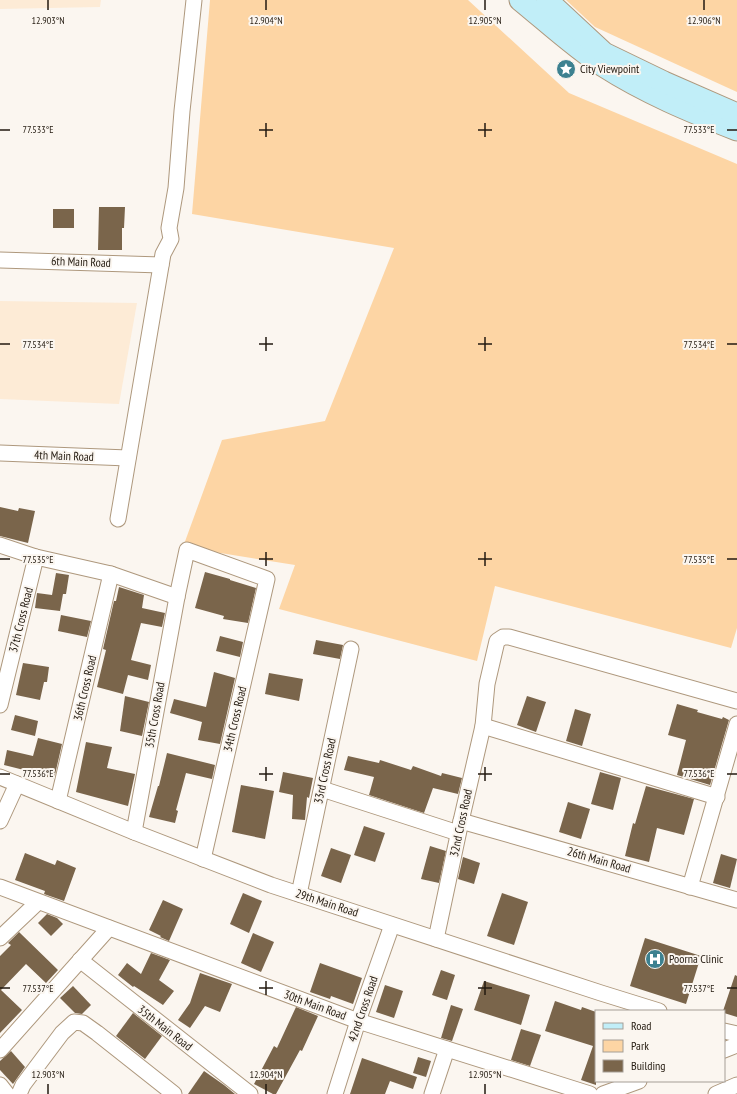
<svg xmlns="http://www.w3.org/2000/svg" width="737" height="1094" viewBox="0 0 737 1094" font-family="'PT Sans Narrow',sans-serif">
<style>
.built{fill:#fdebd6}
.green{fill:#fdd5a4}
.building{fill:#7a654b}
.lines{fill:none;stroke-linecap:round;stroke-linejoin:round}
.street-casing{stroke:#ae987d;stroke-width:17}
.secondary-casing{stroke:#ae987d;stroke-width:23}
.street{stroke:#fff;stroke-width:15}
.secondary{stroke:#c1eef8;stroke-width:21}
.ticks{fill:none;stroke:#231a10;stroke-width:1.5}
.labels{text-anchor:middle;stroke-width:4;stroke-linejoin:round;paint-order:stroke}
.poi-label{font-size:12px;fill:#231a10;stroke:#fbf6f0;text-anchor:start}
.street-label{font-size:12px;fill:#231a10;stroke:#fbf6f0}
.ticks-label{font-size:10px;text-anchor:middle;fill:#231a10;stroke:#fbf6f0;stroke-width:4;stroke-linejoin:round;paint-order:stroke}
</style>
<rect width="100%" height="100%" fill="#fbf6f0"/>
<g class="built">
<path d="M0,0H101L100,7L0,9Z"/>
<path d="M0,301L137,303L119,404L0,399Z"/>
</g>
<g class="green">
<path d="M210,0H468L569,93L737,164V628L731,648L495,586L477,661L279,609L295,565L183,547L222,440L325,421L394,248L192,214Z"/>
<path d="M566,0H737V92L595,27Z"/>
</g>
<g class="building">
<path d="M99,207H125L124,228H122V250H98Z"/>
<rect x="53" y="209" width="21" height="19"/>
<path d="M0,507L18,511L19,508L35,511L28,543L0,536Z"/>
<path d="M205,572L230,579V580L256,588L248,623L223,619L224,616L195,608Z"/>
<path d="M56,573L69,575L66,594H63L60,611L35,608L37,593L52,595Z"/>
<path d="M119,587L144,595L142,608L165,613L162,627L141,623L131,660L151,665L148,680L128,675L123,694L97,687L106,650L103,649L114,601H116Z"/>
<path d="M61,615L91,621L87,637L58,631Z"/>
<path d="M220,636L243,642L240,657L216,651Z"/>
<path d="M316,640L343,645L340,659L313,654Z"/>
<path d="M23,663L49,667L47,682H44L40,700L16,695Z"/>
<path d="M214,672L235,678L220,744L198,740L202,722L170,713L174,699L206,707Z"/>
<path d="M269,673L303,679L299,701L265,694Z"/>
<path d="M125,696L149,702L142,736L120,731Z"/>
<path d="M527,696L546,702L536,732L517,725Z"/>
<path d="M677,704L698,710L697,712L722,719L723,717L729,720L710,785L677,775L686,740L668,735Z"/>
<path d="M575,709L591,714L582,746L566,741Z"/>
<path d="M15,715L38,721L35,736L11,730Z"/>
<path d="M38,738L62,744L54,779L24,770L4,765L7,750L33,756Z"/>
<path d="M86,742L112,747L107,768L135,774L128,806L76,792Z"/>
<path d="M167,753L215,765L212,779L186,773L176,810L178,811L175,823L149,817L158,786H159Z"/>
<path d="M348,756L379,763L380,760L411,770L413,766L441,776L442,773L462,778L458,794L433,788L424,813L369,795L374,777L344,770Z"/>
<path d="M283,772L313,778L309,798L307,797L305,820L292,819L293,795L279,792Z"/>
<path d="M600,772L621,778L613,810L591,804Z"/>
<path d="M241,785L274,791L265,839L232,832Z"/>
<path d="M646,786L694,799L684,835L657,828L649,862L625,856L633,823L635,824Z"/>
<path d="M568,802L590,809L581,839L559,832Z"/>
<path d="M364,826L385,833L375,862L354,855Z"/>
<path d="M430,846L446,851L439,883L421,879Z"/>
<path d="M331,848L351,855L341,883L321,876Z"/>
<path d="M25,853L55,865L57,860L76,868L64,901L44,894L45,891L15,880Z"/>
<path d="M721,854L737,859L730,888L713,883Z"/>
<path d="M463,857L480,863L474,884L458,879Z"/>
<path d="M243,893L262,901L249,933L230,924Z"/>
<path d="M502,893L528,902L514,945L487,936Z"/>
<path d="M163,900L183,909L169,941L160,937L161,936L149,930Z"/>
<path d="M47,914L57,918L63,924L51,936L38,923Z"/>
<path d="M19,932L58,970L46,983L26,964L1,990L22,1010L0,1033V956L11,945L8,943Z"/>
<path d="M253,933L274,942L261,972L241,963Z"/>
<path d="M645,938L701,956L686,1004L630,986Z"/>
<path d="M151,953L170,960L159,980L174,991L163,1005L134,986L133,987L118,975L127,963L141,974Z"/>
<path d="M320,963L362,978L353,1004L331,996L330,999L310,992Z"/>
<path d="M441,970L455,975L447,1000L432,995Z"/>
<path d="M200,973L232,984L220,1012L205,1006L190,1028L178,1020L190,1003Z"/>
<path d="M735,975L737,976V1017L724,1013L723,1011Z"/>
<path d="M484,981L530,995L521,1025L474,1010Z"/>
<path d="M385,985L403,991L394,1018L376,1012Z"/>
<path d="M73,986L91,1005L82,1014L75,1013L60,998Z"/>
<path d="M555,1001L581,1010L582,1007L596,1012V1085L581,1080L593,1046L545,1031Z"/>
<path d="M451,1005L463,1009L452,1041L441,1038Z"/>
<path d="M296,1007L318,1016L302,1051L300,1050L276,1094H273L254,1084L274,1046L277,1048Z"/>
<path d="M133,1013L162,1036L145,1059L116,1036Z"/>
<path d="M521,1029L541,1035L530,1066L511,1060Z"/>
<path d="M11,1051L25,1067L13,1084L0,1070V1061Z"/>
<path d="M418,1057L431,1061L426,1077L413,1073Z"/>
<path d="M362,1058L417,1077L413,1089L390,1081L385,1094H350Z"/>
<path d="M204,1071L224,1085L235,1094H188Z"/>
</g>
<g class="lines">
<defs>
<g id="street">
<path d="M0,260L161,265"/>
<path d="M0,453L128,458"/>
<path d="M118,519L163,254L171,239L169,228L176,188L182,111L194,0"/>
<path d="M0,545L36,557L111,574L177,597"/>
<path d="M0,705L36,557"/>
<path d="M483,726L717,797"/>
<path d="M0,777L134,832L271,885L601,993L659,1011"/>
<path d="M322,789L458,833"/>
<path d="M58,801L111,574"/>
<path d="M0,821L17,784"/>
<path d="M461,821L737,900"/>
<path d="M134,832L177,597L187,550L267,579L203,859"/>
<path d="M0,887L358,1021L590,1094"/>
<path d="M690,887L737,724"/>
<path d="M299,894L351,649"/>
<path d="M0,938L38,902"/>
<path d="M436,939L461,821L483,726L487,684L497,641L503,637H509L737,701"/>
<path d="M80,960L250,1094"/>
<path d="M724,1031L737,1034"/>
<path d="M0,1050L109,928"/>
<path d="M724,1050L737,1045"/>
<path d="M0,1085L7,1094"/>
<path d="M19,1094L23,1085L62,1033L74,1022L83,1023L97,1033L174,1094"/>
<path d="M335,1094L358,1021L392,925"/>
<path d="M432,1094L447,1049"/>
<path d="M603,1094L639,1081"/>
<path d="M716,1094L737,1085"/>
</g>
<g id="secondary">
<path d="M520,0C547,22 574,47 603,66C645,93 691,112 737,130"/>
<path d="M547,0L604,53L664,82L737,114"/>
</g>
</defs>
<use href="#street" class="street-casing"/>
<use href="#secondary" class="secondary-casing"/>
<use href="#street" class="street"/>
<use href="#secondary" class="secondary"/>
</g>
<path class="ticks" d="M48,0V10M266,0V10M485,0V10M704,0V10M266,123V137M485,123V137M0,130H10M259,130H273M478,130H492M727,130H737M266,337V351M485,337V351M0,344H10M259,344H273M478,344H492M727,344H737M266,552V566M485,552V566M0,559H10M259,559H273M478,559H492M727,559H737M266,767V781M485,767V781M0,774H10M259,774H273M478,774H492M727,774H737M266,981V995M485,981V995M0,988H10M259,988H273M478,988H492M727,988H737M48,1084V1094M266,1084V1094M485,1084V1094"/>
<defs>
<symbol id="sight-disc" viewBox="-11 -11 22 22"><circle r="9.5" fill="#3d8190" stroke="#fbf6f0"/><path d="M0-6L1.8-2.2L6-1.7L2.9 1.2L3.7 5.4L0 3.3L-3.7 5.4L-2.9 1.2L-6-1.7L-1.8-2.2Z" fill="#fff"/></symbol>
<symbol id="hospital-disc" viewBox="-11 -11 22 22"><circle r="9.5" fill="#3d8190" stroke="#fbf6f0"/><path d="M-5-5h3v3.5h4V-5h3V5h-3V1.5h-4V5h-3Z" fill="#fff"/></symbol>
</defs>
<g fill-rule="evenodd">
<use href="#sight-disc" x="555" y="58" width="22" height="22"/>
<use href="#hospital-disc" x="644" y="948" width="22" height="22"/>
</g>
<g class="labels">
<g class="poi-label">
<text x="580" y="73">City Viewpoint</text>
<text x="669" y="963">Poorna Clinic</text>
</g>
<g class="street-label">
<text transform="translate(81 262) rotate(2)" y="4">6th Main Road</text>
<text transform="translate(64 456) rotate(2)" y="4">4th Main Road</text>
<text transform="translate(21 620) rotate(-76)" y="4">37th Cross Road</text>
<text transform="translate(85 688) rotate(-77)" y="4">36th Cross Road</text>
<text transform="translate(155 715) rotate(-80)" y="4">35th Cross Road</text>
<text transform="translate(235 719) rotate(-77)" y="4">34th Cross Road</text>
<text transform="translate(325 771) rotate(-78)" y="4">33rd Cross Road</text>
<text transform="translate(461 823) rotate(-78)" y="4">32nd Cross Road</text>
<text transform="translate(599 860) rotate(16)" y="4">26th Main Road</text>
<text transform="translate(327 903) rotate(18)" y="4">29th Main Road</text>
<text transform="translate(315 1005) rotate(20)" y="4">30th Main Road</text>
<text transform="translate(363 1009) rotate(-71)" y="4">42nd Cross Road</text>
<text transform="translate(165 1028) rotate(38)" y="4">35th Main Road</text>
</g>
</g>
<g class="ticks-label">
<text x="48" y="24">12.903°N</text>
<text x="266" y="24">12.904°N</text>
<text x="485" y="24">12.905°N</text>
<text x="704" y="24">12.906°N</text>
<text x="699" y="133">77.533°E</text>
<text x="38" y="133">77.533°E</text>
<text x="38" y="348">77.534°E</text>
<text x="699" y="348">77.534°E</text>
<text x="38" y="563">77.535°E</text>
<text x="699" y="563">77.535°E</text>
<text x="699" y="777">77.536°E</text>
<text x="38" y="777">77.536°E</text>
<text x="699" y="992">77.537°E</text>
<text x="38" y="992">77.537°E</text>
<text x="48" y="1078">12.903°N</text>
<text x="266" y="1078">12.904°N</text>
<text x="485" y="1078">12.905°N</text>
</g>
<rect x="595" y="1010" width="130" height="72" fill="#fbf6f0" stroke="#a59e96"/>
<rect x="603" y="1023" width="20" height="6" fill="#c1eef8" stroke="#a59e96"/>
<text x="631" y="1030" font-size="12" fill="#231a10">Road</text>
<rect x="603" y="1040" width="20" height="12" fill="#fdd5a4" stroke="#a59e96"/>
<text x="631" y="1050" font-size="12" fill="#231a10">Park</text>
<rect x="603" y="1060" width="20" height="12" fill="#7a654b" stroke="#a59e96"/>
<text x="631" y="1070" font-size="12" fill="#231a10">Building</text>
</svg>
